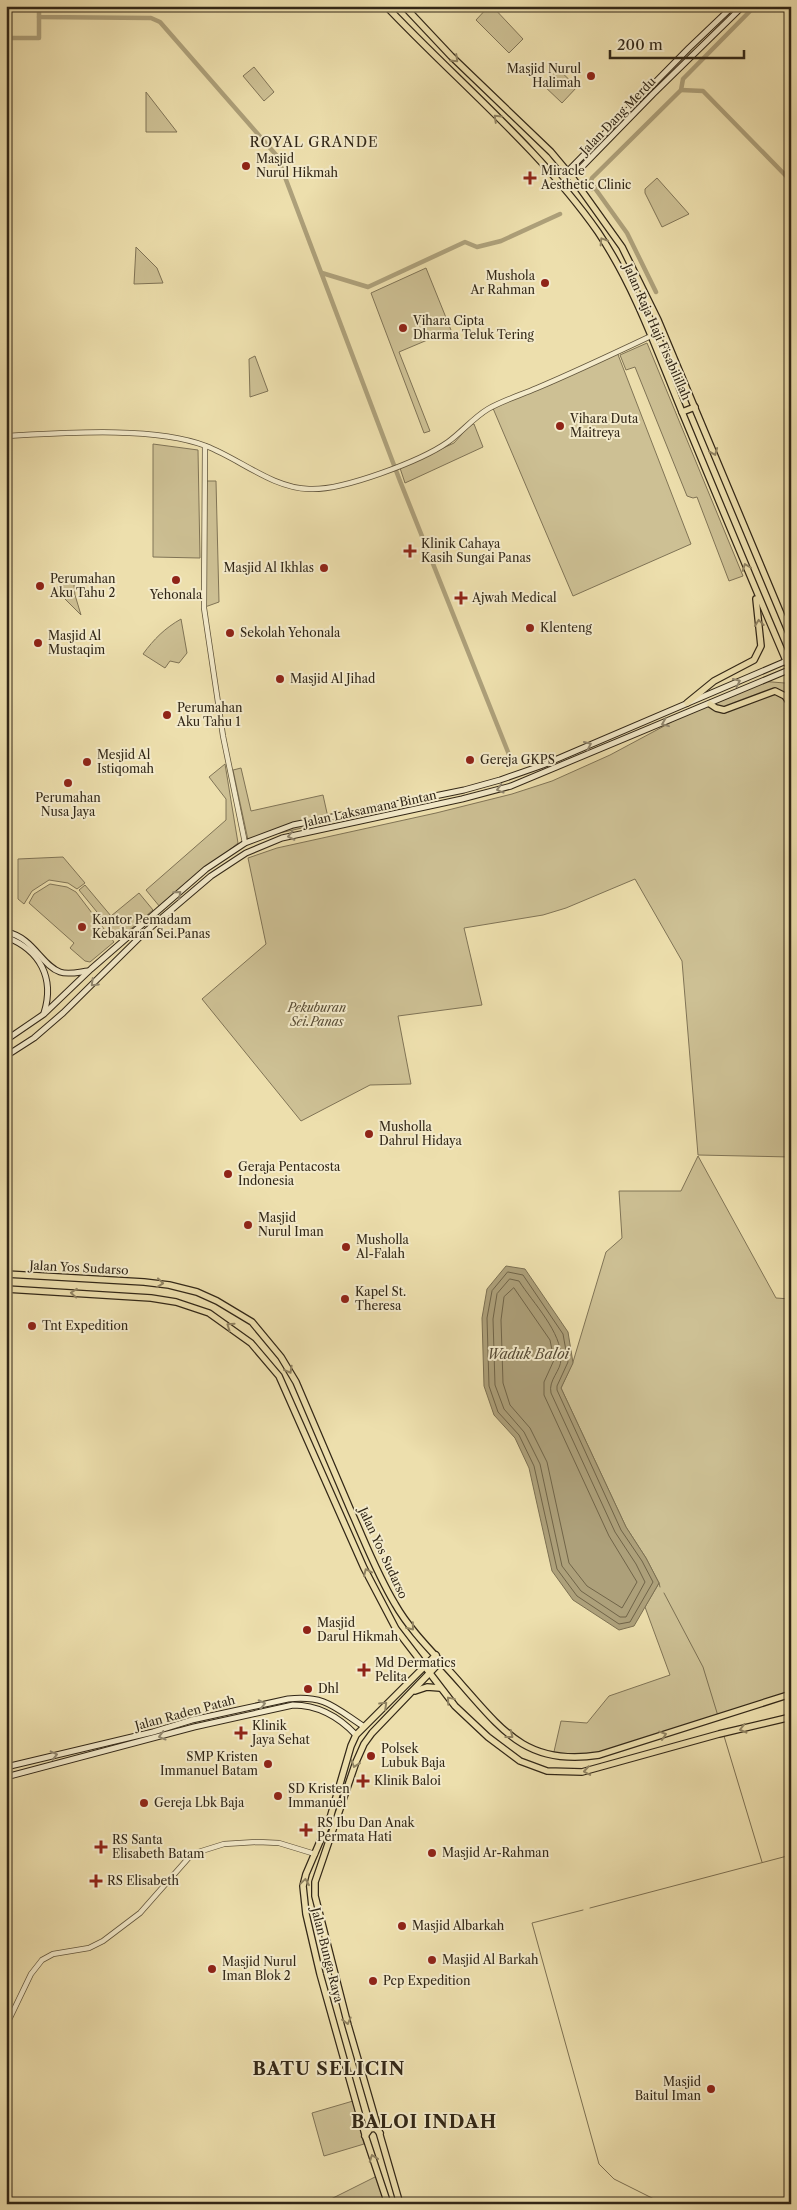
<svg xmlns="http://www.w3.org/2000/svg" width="797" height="2210" viewBox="0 0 797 2210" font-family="'Libre Caslon Text',serif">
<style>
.green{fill:#cdc094;stroke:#807456}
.water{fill:#ada07a;stroke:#7c7052}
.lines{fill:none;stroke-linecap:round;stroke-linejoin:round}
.shore{stroke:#706448;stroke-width:1}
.stream{stroke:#7c7052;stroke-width:1}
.canal{stroke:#ada07a;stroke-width:4.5}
.tertiary-casing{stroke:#61553c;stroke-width:6}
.secondary-casing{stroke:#322717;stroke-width:7}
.primary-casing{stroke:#322717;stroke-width:8}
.tertiary{stroke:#f3eaca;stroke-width:4.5}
.secondary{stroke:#f3eaca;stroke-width:5}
.primary{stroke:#eddfad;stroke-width:5.5}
.oneway{stroke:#908362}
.oneway2{stroke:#928870}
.poi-dot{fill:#8f2418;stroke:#f3eaca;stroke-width:2}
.labels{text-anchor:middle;stroke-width:4;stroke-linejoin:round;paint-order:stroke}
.poi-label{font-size:12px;fill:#322717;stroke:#f3eaca;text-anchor:start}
.street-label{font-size:12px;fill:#322717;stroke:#f3eaca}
.park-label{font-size:12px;font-style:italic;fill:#594d36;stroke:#f3eaca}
.neighbourhood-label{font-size:14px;letter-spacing:1px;fill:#322717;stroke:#f3eaca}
.water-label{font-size:14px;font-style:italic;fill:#574b35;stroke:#f3eaca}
.district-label{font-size:18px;font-weight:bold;letter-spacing:1px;fill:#322717;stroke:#f3eaca}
</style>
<rect width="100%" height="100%" fill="#eddfad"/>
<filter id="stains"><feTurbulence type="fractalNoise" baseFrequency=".004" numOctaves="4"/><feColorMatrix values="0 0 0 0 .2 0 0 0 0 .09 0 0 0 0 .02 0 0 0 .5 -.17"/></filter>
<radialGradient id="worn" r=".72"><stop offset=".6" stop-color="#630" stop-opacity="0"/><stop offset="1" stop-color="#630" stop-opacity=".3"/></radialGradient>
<g class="green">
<path d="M489,6H492L523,39L509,53L476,20Z"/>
<path d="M254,67L274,92L264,101L243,76Z"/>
<path d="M557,68L577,87L562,103L542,84Z"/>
<path d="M146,92L177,132H146Z"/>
<path d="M657,178L689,214L662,227L645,193V189Z"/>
<path d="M136,247L157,268L163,283L134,284Z"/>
<path d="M426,268L451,330L399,352L430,431L424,433L371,293Z"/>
<path d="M647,343L743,576L729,581L697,497L693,498L687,496L635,367L626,370L620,355Z"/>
<path d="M617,352L691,544L573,596L492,406Z"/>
<path d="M255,356L268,391L250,397L249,359Z"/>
<path d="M474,424L483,447L405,483L400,468L454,443L470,425Z"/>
<path d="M153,444L198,450L200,558L153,557Z"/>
<path d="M205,481H216L219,602L205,607Z"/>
<path d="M73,574L75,595L81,615L55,589Z"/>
<path d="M181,619L187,653L179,663L170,661L165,668L143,654C154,639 165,628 181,619Z"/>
<path d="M759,681L785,683L791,691V1157L698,1155L682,961L635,879L566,908L543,915L464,928L482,1005L398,1016L411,1084L370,1085L301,1121L202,999L266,944L248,858L277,848L436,813L512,794L552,781L610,755L681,717Z"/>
<path d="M225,764L238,843L160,907L146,890L226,820V799L209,777Z"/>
<path d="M241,768L251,811L323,795L329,822L248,840L233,770Z"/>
<path d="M63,857L85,883L77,889L68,883L49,880L32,891L24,904L18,899V859Z"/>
<path d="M50,884L67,887L76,892L114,942L90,962L85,961L70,948L74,943L29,903L34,894Z"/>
<path d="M85,885L111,916L139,893L153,910L119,939L79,890Z"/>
<path d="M698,1156L776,1298L791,1299V1695L598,1755L553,1756L561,1721L587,1723L609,1696L670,1675L645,1607L659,1583L646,1558L626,1527L561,1388L573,1362L606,1252L622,1238L619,1191H681Z"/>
<path d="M353,2101L364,2144L324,2156L312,2113Z"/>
<path d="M379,2175L388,2204H321Z"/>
</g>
<path class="water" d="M506,1266L525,1269L568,1332L573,1363L561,1388L626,1527L646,1558L659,1583L634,1626L619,1630L573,1600L552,1571L529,1468L515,1438L494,1415L484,1386L482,1318L487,1289Z"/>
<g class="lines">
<g class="shore">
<path d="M508,1272L523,1275L563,1334L568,1362L557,1386V1390L621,1530L642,1561L653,1582L630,1622L619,1624L577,1596L557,1569L534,1466L519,1435L498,1412L489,1386L487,1318L492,1291Z"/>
<path d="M510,1279L519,1281C533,1303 562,1332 561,1359C561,1371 548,1380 551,1393L615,1532L636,1564L645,1582L626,1617H620L581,1591L562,1566L540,1464L524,1432L504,1409L495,1385L493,1319L497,1294Z"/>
<path d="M514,1288L550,1340L554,1360L544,1382V1395L609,1536L637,1582L622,1608L587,1586L569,1563L547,1462L530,1428L510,1405L503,1383L501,1320L504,1297Z"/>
</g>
<g class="stream">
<path d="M659,1583L660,1587"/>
<path d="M664,1593L703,1667L718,1716"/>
<path d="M724,1736L762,1862"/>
<path d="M590,1908L791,1855"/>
<path d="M583,1910L532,1923L599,2164L614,2179L664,2204"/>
</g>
<g class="canal">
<path d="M39,6V17L151,18L160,22L277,156L400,481L510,757"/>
<path d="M6,38H39V17"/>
<path d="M681,90L703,91L791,181"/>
<path d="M594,187L591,181L592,178L681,90L683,79L755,6"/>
<path d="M592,189L594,187L627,233L656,292"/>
<path d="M322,273L368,287L465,242L477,247L501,241L560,214"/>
</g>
<defs>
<g id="tertiary">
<path d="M6,436C62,433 154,426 206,446C240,459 272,488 309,489C342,491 421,461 448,442C462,432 473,418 488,409C504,400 521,395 537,388C575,372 613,354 651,336"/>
<path d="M205,446L204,608L223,736L245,843"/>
<path d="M6,2026L31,1974L42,1960L53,1954L89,1948L103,1941L140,1913L192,1854L224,1844L258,1842L279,1843L315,1854"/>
</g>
<g id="secondary">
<path d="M568,171L689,48L733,6"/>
<path d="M572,177L653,94L743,6"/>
<path d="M6,932C33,937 41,965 60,972C68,975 79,972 88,971"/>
<path d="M6,937C40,950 55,978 44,1013"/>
<path d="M6,1040L44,1014L91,969L206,869L245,843L293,825L464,790L500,780L543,765L791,659"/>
<path d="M6,1056L34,1038L63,1013L144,933L211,876L246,853L282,838L462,799L511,786L791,669"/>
<path d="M6,1767L153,1732L192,1720L288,1699C325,1695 334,1707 363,1726"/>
<path d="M6,1777L194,1727L293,1705C319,1705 339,1717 356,1735"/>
</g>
<g id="primary">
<path d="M386,6C456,80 540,149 598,232C635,287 657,351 682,412C718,499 754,586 791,672"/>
<path d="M404,6L451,56L551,152L572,177L622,247L658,320L791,638"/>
<path d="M682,412L695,407"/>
<path d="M687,703L714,681L754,660L761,646L756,599"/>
<path d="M710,704L716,708L724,710L775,691L785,696L791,705"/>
<path d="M6,1274L144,1282L169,1285L197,1292L217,1301L252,1322L281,1357L296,1382C314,1425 333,1468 351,1511C365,1542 377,1574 395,1604C412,1634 440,1659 462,1685C504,1733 529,1766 599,1755L791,1694"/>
<path d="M6,1289L151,1298L176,1302L209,1313L251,1343L279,1376L364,1568L396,1629L455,1706L488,1737L520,1761L547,1771L582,1772L719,1734L791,1717"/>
<path d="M415,1691L427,1687L440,1688"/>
<path d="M365,2136L370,2129L375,2128L380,2133"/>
<path d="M388,2204L366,2138L320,1974L306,1914L303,1886L306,1874L330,1818L351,1746L356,1735L436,1655"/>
<path d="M400,2204L348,2025L315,1896V1882L356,1762L364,1744L372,1733L441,1661"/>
</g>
</defs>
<use href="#tertiary" class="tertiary-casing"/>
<use href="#secondary" class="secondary-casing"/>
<use href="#primary" class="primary-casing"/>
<use href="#tertiary" class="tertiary"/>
<use href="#secondary" class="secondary"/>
<use href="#primary" class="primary"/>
</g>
<defs><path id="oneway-chevron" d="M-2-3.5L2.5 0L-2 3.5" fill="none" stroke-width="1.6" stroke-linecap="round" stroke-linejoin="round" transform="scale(1.25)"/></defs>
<g class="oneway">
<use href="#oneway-chevron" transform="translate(455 59) rotate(44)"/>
<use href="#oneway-chevron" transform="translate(497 118) rotate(-136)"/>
<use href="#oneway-chevron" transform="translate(603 241) rotate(-122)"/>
<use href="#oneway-chevron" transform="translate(714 452) rotate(68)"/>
<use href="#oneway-chevron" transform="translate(746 567) rotate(-111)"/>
<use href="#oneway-chevron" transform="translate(759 623) rotate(-97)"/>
<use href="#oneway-chevron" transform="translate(160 1283) rotate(6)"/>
<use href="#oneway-chevron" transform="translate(74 1293) rotate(-176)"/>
<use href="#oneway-chevron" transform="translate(230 1326) rotate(-145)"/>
<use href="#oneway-chevron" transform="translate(289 1370) rotate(61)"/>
<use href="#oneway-chevron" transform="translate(367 1572) rotate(-115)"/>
<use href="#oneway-chevron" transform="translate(411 1627) rotate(51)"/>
<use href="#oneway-chevron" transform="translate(450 1700) rotate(-130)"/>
<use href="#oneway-chevron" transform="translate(384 1705) rotate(-44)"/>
<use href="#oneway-chevron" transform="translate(743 1729) rotate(166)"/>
<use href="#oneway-chevron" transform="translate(510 1735) rotate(38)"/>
<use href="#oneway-chevron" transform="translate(663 1735) rotate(-18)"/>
<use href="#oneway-chevron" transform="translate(355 1764) rotate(109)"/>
<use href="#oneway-chevron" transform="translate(587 1771) rotate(170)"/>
<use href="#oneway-chevron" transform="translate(305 1882) rotate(-82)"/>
<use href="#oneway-chevron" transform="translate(347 2021) rotate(76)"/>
<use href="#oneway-chevron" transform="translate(373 2158) rotate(-110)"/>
</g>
<g class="oneway2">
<use href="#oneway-chevron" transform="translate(737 682) rotate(-25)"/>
<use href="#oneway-chevron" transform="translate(665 723) rotate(158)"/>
<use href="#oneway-chevron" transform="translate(588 745) rotate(-24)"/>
<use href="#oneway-chevron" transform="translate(500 789) rotate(165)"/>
<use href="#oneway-chevron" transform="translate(291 836) rotate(168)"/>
<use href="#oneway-chevron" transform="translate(178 894) rotate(-41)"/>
<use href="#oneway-chevron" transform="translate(94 983) rotate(136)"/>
<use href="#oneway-chevron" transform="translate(262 1704) rotate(-12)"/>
<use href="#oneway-chevron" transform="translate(162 1736) rotate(165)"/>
<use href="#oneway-chevron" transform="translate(54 1755) rotate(-13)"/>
</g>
<g class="poi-dot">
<circle cx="591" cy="76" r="5"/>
<circle cx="246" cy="166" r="5"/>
<path d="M527.5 170.5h5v5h5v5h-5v5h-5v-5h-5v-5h5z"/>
<circle cx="545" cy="283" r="5"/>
<circle cx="403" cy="328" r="5"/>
<circle cx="560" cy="426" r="5"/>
<path d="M407.5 543.5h5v5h5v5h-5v5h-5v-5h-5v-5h5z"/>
<circle cx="324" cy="568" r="5"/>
<circle cx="176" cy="580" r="5"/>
<circle cx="40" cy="586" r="5"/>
<path d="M458.5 590.5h5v5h5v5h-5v5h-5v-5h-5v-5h5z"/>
<circle cx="530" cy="628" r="5"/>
<circle cx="230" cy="633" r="5"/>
<circle cx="38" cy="643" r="5"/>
<circle cx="280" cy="679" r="5"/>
<circle cx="167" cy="715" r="5"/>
<circle cx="470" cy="760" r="5"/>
<circle cx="87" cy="762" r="5"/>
<circle cx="68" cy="783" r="5"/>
<circle cx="82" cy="927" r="5"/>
<circle cx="369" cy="1134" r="5"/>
<circle cx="228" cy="1174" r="5"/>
<circle cx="248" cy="1225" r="5"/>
<circle cx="346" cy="1247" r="5"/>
<circle cx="345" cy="1299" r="5"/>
<circle cx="32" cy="1326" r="5"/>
<circle cx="307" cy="1630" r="5"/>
<path d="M361.5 1662.5h5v5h5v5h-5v5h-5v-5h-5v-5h5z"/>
<circle cx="308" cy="1689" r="5"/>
<path d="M238.5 1725.5h5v5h5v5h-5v5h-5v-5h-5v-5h5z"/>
<circle cx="371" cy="1756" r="5"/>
<circle cx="268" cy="1764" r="5"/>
<path d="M360.5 1773.5h5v5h5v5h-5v5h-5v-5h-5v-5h5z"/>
<circle cx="278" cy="1796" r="5"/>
<circle cx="144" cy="1803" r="5"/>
<path d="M303.5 1822.5h5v5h5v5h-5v5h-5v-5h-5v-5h5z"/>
<path d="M98.5 1839.5h5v5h5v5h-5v5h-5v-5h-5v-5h5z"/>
<circle cx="432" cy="1853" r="5"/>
<path d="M93.5 1873.5h5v5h5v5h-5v5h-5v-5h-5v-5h5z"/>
<circle cx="402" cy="1926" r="5"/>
<circle cx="432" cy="1960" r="5"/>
<circle cx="212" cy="1969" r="5"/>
<circle cx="373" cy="1981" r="5"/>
<circle cx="711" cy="2089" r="5"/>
</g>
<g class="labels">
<g class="poi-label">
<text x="581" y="73" text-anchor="end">Masjid Nurul<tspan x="581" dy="14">Halimah</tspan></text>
<text x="256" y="163">Masjid<tspan x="256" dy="14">Nurul Hikmah</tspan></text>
<text x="541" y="175">Miracle<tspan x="541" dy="14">Aesthetic Clinic</tspan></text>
<text x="535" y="280" text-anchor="end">Mushola<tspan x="535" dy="14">Ar Rahman</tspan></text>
<text x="413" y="325">Vihara Cipta<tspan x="413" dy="14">Dharma Teluk Tering</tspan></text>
<text x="570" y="423">Vihara Duta<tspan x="570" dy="14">Maitreya</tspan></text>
<text x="421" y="548">Klinik Cahaya<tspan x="421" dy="14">Kasih Sungai Panas</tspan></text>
<text x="314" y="572" text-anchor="end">Masjid Al Ikhlas</text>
<text x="50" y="583">Perumahan<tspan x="50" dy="14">Aku Tahu 2</tspan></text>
<text x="176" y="599" text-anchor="middle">Yehonala</text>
<text x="472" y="602">Ajwah Medical</text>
<text x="540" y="632">Klenteng</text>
<text x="240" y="637">Sekolah Yehonala</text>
<text x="48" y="640">Masjid Al<tspan x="48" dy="14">Mustaqim</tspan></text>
<text x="290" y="683">Masjid Al Jihad</text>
<text x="177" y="712">Perumahan<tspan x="177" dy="14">Aku Tahu 1</tspan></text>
<text x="97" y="759">Mesjid Al<tspan x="97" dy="14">Istiqomah</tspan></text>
<text x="480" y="764">Gereja GKPS</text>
<text x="68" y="802" text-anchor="middle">Perumahan<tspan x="68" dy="14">Nusa Jaya</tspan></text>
<text x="92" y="924">Kantor Pemadam<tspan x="92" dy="14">Kebakaran Sei.Panas</tspan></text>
<text x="379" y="1131">Musholla<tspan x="379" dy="14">Dahrul Hidaya</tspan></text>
<text x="238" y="1171">Geraja Pentacosta<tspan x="238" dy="14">Indonesia</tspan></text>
<text x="258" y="1222">Masjid<tspan x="258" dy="14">Nurul Iman</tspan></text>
<text x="356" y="1244">Musholla<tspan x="356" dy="14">Al-Falah</tspan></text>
<text x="355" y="1296">Kapel St.<tspan x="355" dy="14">Theresa</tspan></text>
<text x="42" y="1330">Tnt Expedition</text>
<text x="317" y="1627">Masjid<tspan x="317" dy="14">Darul Hikmah</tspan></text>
<text x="375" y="1667">Md Dermatics<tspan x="375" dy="14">Pelita</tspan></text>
<text x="318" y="1693">Dhl</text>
<text x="252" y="1730">Klinik<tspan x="252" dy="14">Jaya Sehat</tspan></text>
<text x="381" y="1753">Polsek<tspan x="381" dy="14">Lubuk Baja</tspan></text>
<text x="258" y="1761" text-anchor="end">SMP Kristen<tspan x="258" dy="14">Immanuel Batam</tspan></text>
<text x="374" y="1785">Klinik Baloi</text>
<text x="288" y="1793">SD Kristen<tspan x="288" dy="14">Immanuel</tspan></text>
<text x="154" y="1807">Gereja Lbk Baja</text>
<text x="317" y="1827">RS Ibu Dan Anak<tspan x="317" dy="14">Permata Hati</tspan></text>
<text x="112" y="1844">RS Santa<tspan x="112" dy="14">Elisabeth Batam</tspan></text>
<text x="442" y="1857">Masjid Ar-Rahman</text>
<text x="107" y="1885">RS Elisabeth</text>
<text x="412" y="1930">Masjid Albarkah</text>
<text x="442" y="1964">Masjid Al Barkah</text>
<text x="222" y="1966">Masjid Nurul<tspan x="222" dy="14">Iman Blok 2</tspan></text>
<text x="383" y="1985">Pcp Expedition</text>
<text x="701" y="2086" text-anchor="end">Masjid<tspan x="701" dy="14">Baitul Iman</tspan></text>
</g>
<g class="street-label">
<text transform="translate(618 116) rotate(-46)" y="4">Jalan Dang Merdu</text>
<text transform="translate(657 332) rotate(66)" y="4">Jalan Raja Haji Fisabilillah</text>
<text transform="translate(370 809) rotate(-12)" y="4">Jalan Laksamana Bintan</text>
<text transform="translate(79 1268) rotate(3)" y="4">Jalan Yos Sudarso</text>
<text transform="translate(383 1553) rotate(65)" y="4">Jalan Yos Sudarso</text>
<text transform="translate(185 1713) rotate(-15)" y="4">Jalan Raden Patah</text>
<text transform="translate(327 1955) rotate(76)" y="4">Jalan Bunga Raya</text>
</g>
<g class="park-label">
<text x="317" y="1012">Pekuburan<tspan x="317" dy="14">Sei.Panas</tspan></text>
</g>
<g class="neighbourhood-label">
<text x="314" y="147">ROYAL GRANDE</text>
</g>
<g class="water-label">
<text x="528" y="1359">Waduk Baloi</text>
</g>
<g class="district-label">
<text x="329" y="2075">BATU SELICIN</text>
<text x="424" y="2128">BALOI INDAH</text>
</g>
</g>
<rect width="797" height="2210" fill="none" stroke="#eddfad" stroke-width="25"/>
<rect x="8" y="8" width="782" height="2195" fill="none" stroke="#322717" stroke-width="2.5"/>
<rect x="12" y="12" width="772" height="2185" fill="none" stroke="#322717"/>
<path d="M610 50v8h134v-8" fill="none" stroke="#322717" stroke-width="2.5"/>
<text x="617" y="50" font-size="15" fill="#322717" stroke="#f3eaca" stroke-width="4" paint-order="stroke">200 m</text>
<rect width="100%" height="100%" filter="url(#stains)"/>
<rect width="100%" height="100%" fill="url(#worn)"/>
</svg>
